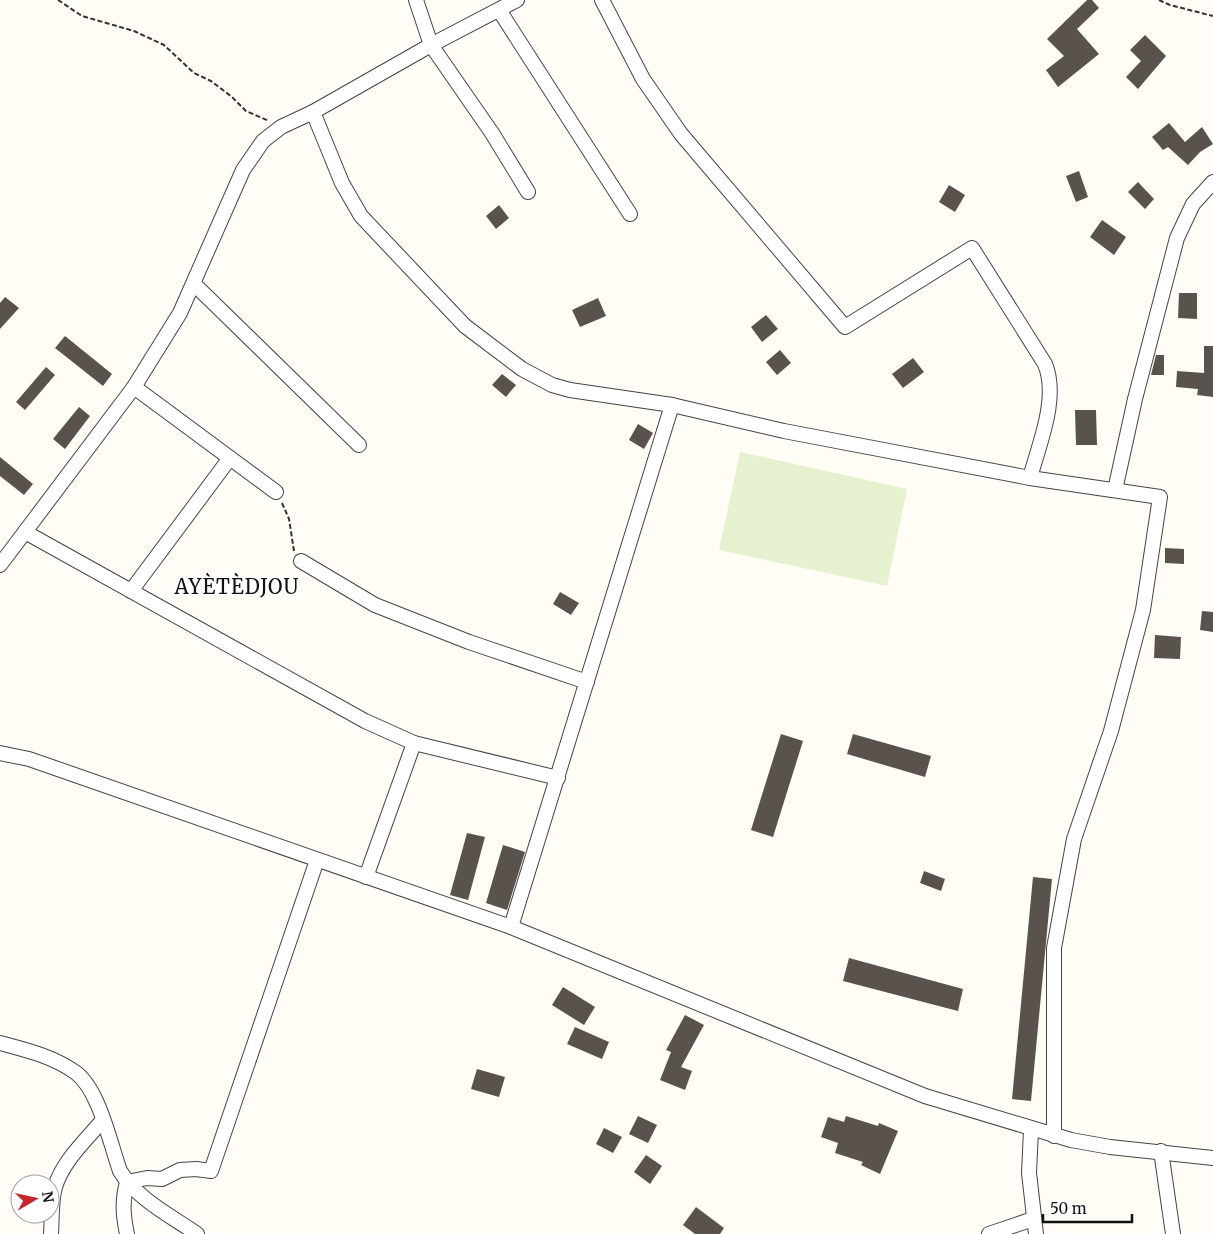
<svg xmlns="http://www.w3.org/2000/svg" width="1213" height="1234" viewBox="0 0 1213 1234" font-family="Merriweather,serif">
<style>
.pitch{fill:#e6f2cf}
.building{fill:#5a524d}
.lines{fill:none;stroke-linecap:round;stroke-linejoin:round}
.minor-casing{stroke:#444;stroke-width:16}
.path{stroke:#333;stroke-width:2;stroke-dasharray:5 2.5;stroke-linecap:butt}
.minor{stroke:#fff;stroke-width:14}
.labels{text-anchor:middle;stroke-width:5;stroke-linejoin:round;paint-order:stroke}
.quarter-label{font-size:20px;letter-spacing:1px;fill:#111;stroke:#fff}
</style>
<rect width="100%" height="100%" fill="#fffdf5"/>
<path class="pitch" d="M740,452L907,489L887,586L719,550Z"/>
<g class="building">
<path d="M1087,0H1092L1099,8L1077,29L1099,54L1058,87L1046,70L1064,56L1047,39Z"/>
<path d="M1145,35L1166,56L1138,89L1126,77L1141,61L1130,50Z"/>
<path d="M1169,123L1185,142L1202,127L1213,144L1200,152L1188,165L1168,147L1163,150L1152,137Z"/>
<path d="M1079,171L1088,197L1076,202L1066,176Z"/>
<path d="M1138,182L1154,199L1145,209L1128,192Z"/>
<path d="M949,185L965,195L955,212L939,202Z"/>
<path d="M499,205L509,218L496,229L486,216Z"/>
<path d="M1102,220L1126,237L1114,255L1090,237Z"/>
<path d="M1179,293H1197V319L1178,318Z"/>
<path d="M5,297L19,308L0,329V303Z"/>
<path d="M598,298L606,316L580,327L572,310Z"/>
<path d="M766,315L778,329L762,342L751,327Z"/>
<path d="M65,336L112,374L103,386L55,348Z"/>
<path d="M1204,346H1213V397L1197,395L1198,389L1176,387L1177,371L1204,373Z"/>
<path d="M780,350L791,363L777,375L766,362Z"/>
<path d="M1156,355H1164V375H1151Z"/>
<path d="M913,358L924,372L903,388L892,374Z"/>
<path d="M46,367L55,375L25,410L16,402Z"/>
<path d="M502,374L516,385L506,397L492,385Z"/>
<path d="M79,407L90,416L65,449L53,439Z"/>
<path d="M1075,410H1096L1097,445H1076Z"/>
<path d="M638,424L653,433L644,449L629,440Z"/>
<path d="M0,457L33,484L24,495L0,476Z"/>
<path d="M1165,548L1184,549V564L1165,563Z"/>
<path d="M560,592L579,603L571,615L553,604Z"/>
<path d="M1202,611L1213,612V632L1200,630Z"/>
<path d="M1155,635L1181,637L1180,659L1154,658Z"/>
<path d="M781,734L803,741L773,837L751,830Z"/>
<path d="M853,734L931,756L925,777L847,754Z"/>
<path d="M467,833L485,837L468,900L450,895Z"/>
<path d="M503,845L525,852L507,910L486,903Z"/>
<path d="M924,871L945,879L941,891L920,883Z"/>
<path d="M1033,877L1052,879L1031,1101L1012,1099Z"/>
<path d="M849,958L963,989L958,1011L843,981Z"/>
<path d="M563,987L595,1007L584,1025L552,1005Z"/>
<path d="M685,1015L704,1025L681,1067L692,1071L685,1090L660,1080L671,1052L666,1050Z"/>
<path d="M575,1027L609,1042L602,1059L567,1044Z"/>
<path d="M477,1069L505,1077L499,1097L471,1089Z"/>
<path d="M638,1116L657,1125L648,1143L629,1134Z"/>
<path d="M846,1116L878,1126L879,1123L898,1131L880,1174L861,1165L863,1162L835,1153L838,1143L821,1137L828,1117L844,1122Z"/>
<path d="M604,1128L622,1137L613,1153L596,1144Z"/>
<path d="M646,1155L662,1166L650,1184L634,1172Z"/>
<path d="M696,1207L724,1228L720,1234H695L683,1225Z"/>
</g>
<g class="lines">
<defs>
<g id="minor">
<path d="M416,0L431,45L492,133L528,192"/>
<path d="M602,0L643,79L681,134L845,327L972,248L1045,364C1059,398 1039,444 1030,478"/>
<path d="M499,10L630,214"/>
<path d="M313,112L342,183L361,216L465,326L522,369L552,385L570,390L672,405L784,431L1030,478L1160,497L1143,610L1111,731L1074,839L1054,948V1136"/>
<path d="M194,284L359,445"/>
<path d="M134,387L276,492"/>
<path d="M1115,490L1135,399L1177,238L1193,204L1213,182"/>
<path d="M25,532L365,721L414,743L558,778"/>
<path d="M301,561L375,605L469,642L587,682"/>
<path d="M0,565L134,387L180,313L243,170L263,141L281,127L313,112L431,45L517,0"/>
<path d="M131,591L230,458"/>
<path d="M0,753L29,759L511,927L925,1096L1071,1140L1110,1147L1213,1158"/>
<path d="M366,877L414,743"/>
<path d="M511,927L672,405"/>
<path d="M0,1043C26,1050 52,1056 75,1072C99,1089 110,1143 120,1171C137,1199 171,1216 197,1234"/>
<path d="M1031,1130L1029,1173L1036,1234"/>
<path d="M1161,1151L1173,1234"/>
<path d="M51,1234C52,1219 51,1201 55,1187C63,1161 85,1141 102,1121"/>
<path d="M127,1234C123,1215 122,1201 127,1182L147,1178L162,1179L180,1170L196,1169L211,1171L317,860"/>
<path d="M989,1234L1033,1219"/>
</g>
</defs>
<use href="#minor" class="minor-casing"/>
<g class="path">
<path d="M58,0L82,16L134,31L164,45L194,73L211,81L232,97L246,111L269,121"/>
<path d="M1159,0L1170,5L1213,16"/>
<path d="M282,503L289,519L294,551"/>
</g>
<use href="#minor" class="minor"/>
</g>
<g class="labels">
<g class="quarter-label">
<text x="237" y="594">AYÈTÈDJOU</text>
</g>
</g>
<g transform="translate(35 1199) rotate(81)"><circle r="24" fill="#ffffff" stroke="#a0a0a0"/>
<path d="M0-4L9 19L0 12L-9 19Z" fill="#c4262e"/>
<text y="-8" font-size="14" font-weight="bold" text-anchor="middle" fill="#111111">N</text>
</g>
<path d="M1043 1214v8h89v-8" fill="none" stroke="#111111" stroke-width="2.5"/>
<text x="1050" y="1214" font-size="15" fill="#111111" stroke="#ffffff" stroke-width="4" paint-order="stroke">50 m</text>
</svg>
